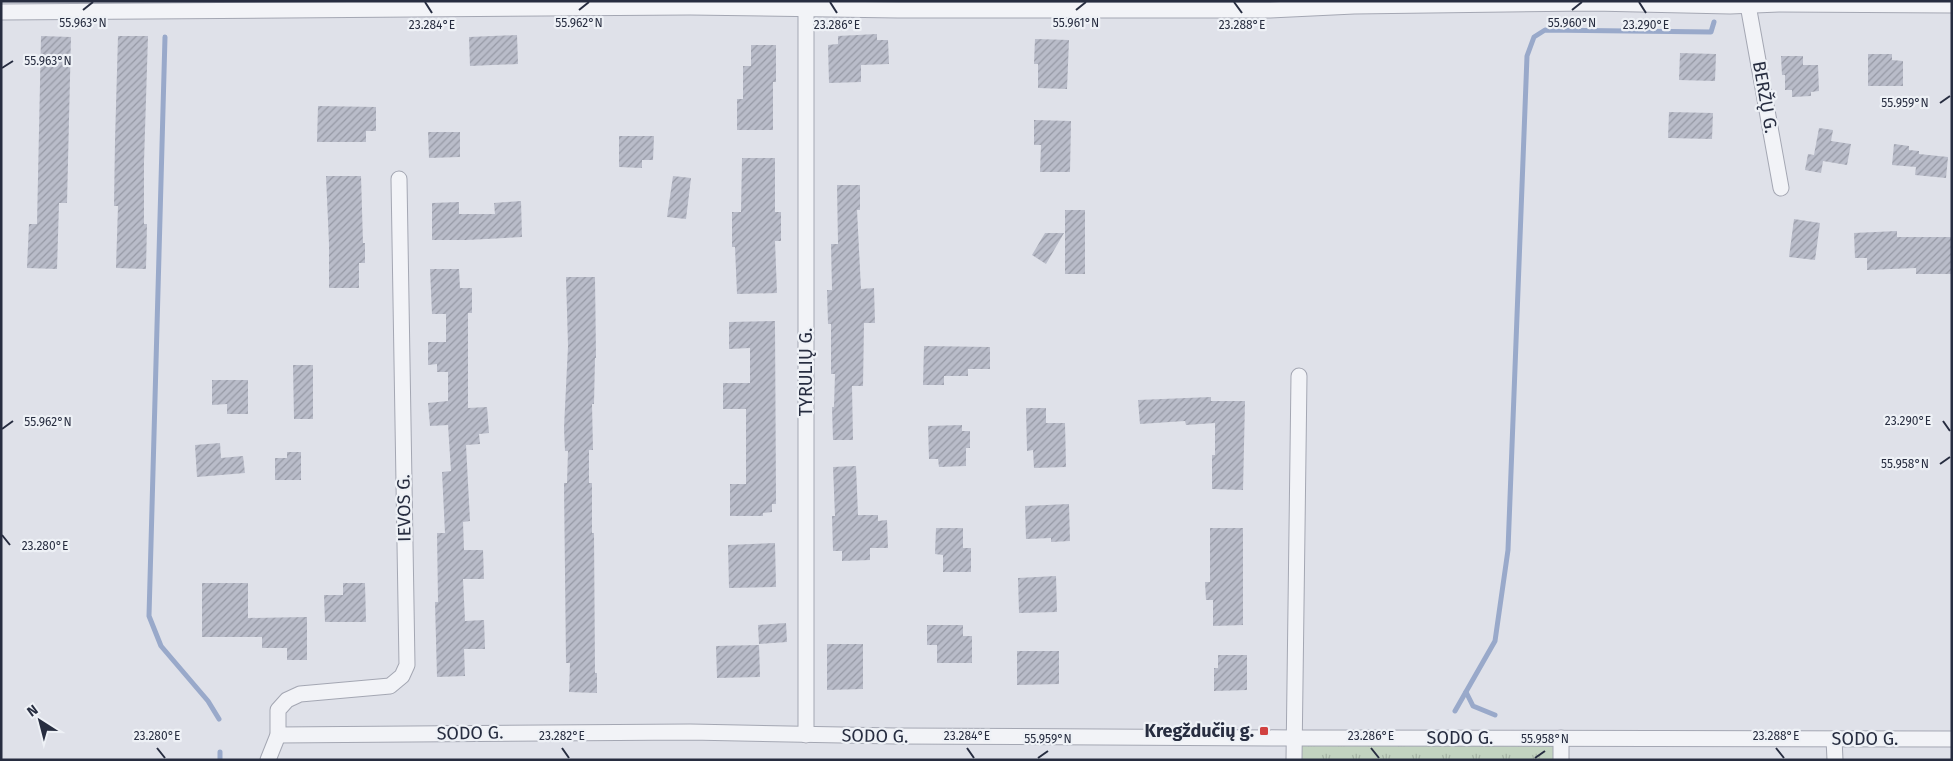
<svg xmlns="http://www.w3.org/2000/svg" width="1953" height="761" viewBox="0 0 1953 761" font-family="'Fira Sans',sans-serif">
<style>
.grass{fill:url(#grass-tufts)}
.lines{fill:none;stroke-linecap:round;stroke-linejoin:round}
.stream{stroke:#99a9ca;stroke-width:5}
.building{fill:url(#building-hatch)}
.minor-casing{stroke:#a4a7b3;stroke-width:17}
.minor{stroke:#f2f3f7;stroke-width:15}
.ticks{fill:none;stroke:#272d40;stroke-width:2}
.poi-dot{fill:#d14140;stroke:#eef1f6;stroke-width:2}
.labels{text-anchor:middle;stroke-width:4.5;stroke-linejoin:round;paint-order:stroke}
.street-label{font-size:18px;fill:#272d40;stroke:#eef1f6}
.poi-label{font-size:18px;font-weight:bold;fill:#272d40;stroke:#eef1f6;text-anchor:end}
.ticks-label{font-size:12px;text-anchor:middle;fill:#272d40;stroke:#eef1f6;stroke-width:4.5;stroke-linejoin:round;paint-order:stroke}
</style>
<defs>
<pattern id="grass-tufts" width="24" height="20" patternUnits="userSpaceOnUse" patternTransform="scale(1.25)"><rect width="24" height="20" fill="#c2d3c0"/><path d="M3 7l-1-3M5 7V3M7 7l1-3M15 17l-1-3M17 17v-4M19 17l1-3" fill="none" stroke="#a7b5a6"/></pattern>
<pattern id="building-hatch" width="6" height="6" patternUnits="userSpaceOnUse" patternTransform="scale(1.25)"><rect width="6" height="6" fill="#b9bcc9"/><path d="M-1 1l2-2M0 6l6-6M5 7l2-2" fill="none" stroke="#9699a5"/></pattern>
</defs>
<rect width="100%" height="100%" fill="#dfe1e9"/>
<path class="grass" d="M1295,738H1561V760H1294Z"/>
<g class="lines">
<g class="stream">
<path d="M165,37L149,616L161,646L208,701L219,719"/>
<path d="M1466,692L1473,706L1495,715"/>
<path d="M1455,711L1495,641L1508,550L1527,56L1534,37L1545,30L1711,32L1714,22"/>
<path d="M220,760V752"/>
</g>
</g>
<g class="building">
<path d="M877,34V40H888L889,64L861,65V82L829,83L828,45L838,44V36Z"/>
<path d="M517,35L518,64L470,66L469,37Z"/>
<path d="M41,36L71,37L67,203H59L57,269L27,268L29,224H37Z"/>
<path d="M118,36H148L144,162V224H147L146,269L116,268L118,206H114L115,141Z"/>
<path d="M1035,39L1069,40L1067,89L1038,88V64H1034Z"/>
<path d="M751,45H776V82H773V130H737V99H743V66H751Z"/>
<path d="M1680,53L1716,54L1715,81L1679,80Z"/>
<path d="M1868,54H1892V60L1903,61V86H1868Z"/>
<path d="M1781,56H1803V65H1818L1819,91L1811,92V96L1792,97V90H1785V75H1782Z"/>
<path d="M318,106L376,107V131H366V142H317Z"/>
<path d="M1669,112L1713,113L1712,139L1668,138Z"/>
<path d="M1034,120L1071,121L1070,172H1040L1041,145H1034Z"/>
<path d="M1819,128L1833,130L1831,141L1851,144L1847,165L1823,161L1821,173L1805,170L1808,154L1814,155Z"/>
<path d="M428,132H460V157L429,158Z"/>
<path d="M619,136H654L653,160H642V168L619,167Z"/>
<path d="M1894,144L1909,146V150L1919,151V154L1948,157L1946,178L1915,175L1916,167L1892,165Z"/>
<path d="M742,158H775V212H781V241H775L777,293L737,294L735,247H732V212H741Z"/>
<path d="M326,176H361L363,243H365V263H359V288H329V244Z"/>
<path d="M673,176L691,178L686,219L667,217Z"/>
<path d="M837,185H860V210H857L861,289L874,288L875,323H864L863,386H852L853,440H833L832,407H834L835,374H831V324H828L827,290H832L831,244H838Z"/>
<path d="M521,201L522,237L467,240H432V203L459,202V214H495L494,203Z"/>
<rect x="1065" y="210" width="20" height="64"/>
<path d="M1794,219L1820,223L1815,260L1789,257Z"/>
<path d="M1897,231V237H1952V274H1916V268L1867,270V258H1855L1854,233Z"/>
<path d="M1045,233H1064L1046,264L1032,255Z"/>
<path d="M430,269H459L460,288H472V313H468V408L487,407L489,433L479,434L480,444L466,445L470,521L463,522L464,550H483L484,579H463L465,621L484,620L485,649H464L465,676L437,677L435,602H438L437,533H445L442,472L451,471L448,425L430,426L428,403L448,401V372H437V364L428,365V342H446V314H432Z"/>
<path d="M566,277H595L596,358H595L594,404H592L593,450H589V483H592V533H594L595,673H597V693L569,692L570,663H566L564,483H567L568,451H565L564,428L568,346Z"/>
<path d="M775,321L776,504H772V512L763,513V516H730V484H746V409H723V383H750V348L729,349V322Z"/>
<path d="M924,346L990,347V369H968V376H944V385H923Z"/>
<path d="M293,365H313V419H294Z"/>
<path d="M212,380H248V414H227V404L212,405Z"/>
<path d="M1211,397V401H1245L1243,490L1212,489V455H1215V423L1186,425L1185,421L1140,424L1138,400Z"/>
<path d="M1026,408H1046V423H1065L1066,467L1034,468L1033,450L1027,451Z"/>
<path d="M962,425V431H970V448H966V466L939,467L938,459H929L928,426Z"/>
<path d="M220,443L221,458L243,456L245,473L197,477L195,445Z"/>
<path d="M287,452H301V480H275V458H287Z"/>
<path d="M856,466L858,515H878V521L887,520L888,548H870V560L842,561V551H833L832,516H835L833,467Z"/>
<path d="M1069,504L1070,541L1051,542V538L1026,539L1025,506Z"/>
<path d="M936,528H963V548H971V572H943V555L935,554Z"/>
<path d="M1210,528H1243V625L1213,626V600H1206L1205,582H1210Z"/>
<path d="M775,543L776,587L729,588L728,545Z"/>
<path d="M1056,576L1057,612L1019,613L1018,578Z"/>
<path d="M202,583H248V618L307,617V660H287V648H262V637H202Z"/>
<path d="M343,583H365L366,622H325L324,595H343Z"/>
<path d="M786,623L787,642L759,644L758,625Z"/>
<path d="M927,625H963V636H972V663H937V645H927Z"/>
<path d="M827,644H863V689L827,690Z"/>
<path d="M759,645L760,677L717,678L716,646Z"/>
<path d="M1017,651H1059V684L1017,685Z"/>
<path d="M1218,655H1247V690L1214,691V668H1218Z"/>
</g>
<g class="lines">
<defs>
<g id="minor">
<path d="M1748,5L1781,188"/>
<path d="M1,12L690,7L898,10H1270L1354,6L1593,3L1730,6L1779,4L1952,5"/>
<path d="M278,735L690,732L895,736L1295,738L1952,739"/>
<path d="M806,735V9"/>
<path d="M1834,739L1835,760"/>
<path d="M268,760L278,735V710L287,700L300,694L390,686L402,676L407,665L399,179"/>
<path d="M1294,760L1299,376"/>
<path d="M1561,760V738"/>
</g>
</defs>
<use href="#minor" class="minor-casing"/>
<use href="#minor" class="minor"/>
</g>
<path class="ticks" d="M425,2L432,13M830,2L837,13M1234,2L1242,13M1639,2L1646,13M83,10L93,2M579,10L589,2M1076,10L1086,2M1572,10L1582,2M2,68L13,61M1940,103L1950,96M1943,421L1950,431M2,429L13,421M1940,464L1950,457M2,535L10,545M157,748L165,758M562,748L569,758M967,748L974,758M1371,748L1379,758M1776,748L1784,758M1038,758L1048,751M1535,758L1545,751"/>
<rect class="poi-dot" x="1259" y="726" width="10" height="10" rx="2.5"/>
<g class="labels">
<g class="street-label">
<text transform="translate(1765 97) rotate(80)" y="6">BERŽŲ G.</text>
<text transform="translate(806 372) rotate(-90)" y="6">TYRULIŲ G.</text>
<text transform="translate(404 508) rotate(-91)" y="6">IEVOS G.</text>
<text transform="translate(470 733) rotate(-1)" y="6">SODO G.</text>
<text transform="translate(875 736) rotate(1)" y="6">SODO G.</text>
<text x="1460" y="744">SODO G.</text>
<text x="1865" y="745">SODO G.</text>
</g>
<g class="poi-label">
<text x="1254" y="737">Kregždučių g.</text>
</g>
</g>
<g class="ticks-label">
<text x="83" y="27">55.963°N</text>
<text x="579" y="27">55.962°N</text>
<text x="1076" y="27">55.961°N</text>
<text x="1572" y="27">55.960°N</text>
<text x="432" y="29">23.284°E</text>
<text x="837" y="29">23.286°E</text>
<text x="1242" y="29">23.288°E</text>
<text x="1646" y="29">23.290°E</text>
<text x="48" y="65">55.963°N</text>
<text x="1905" y="107">55.959°N</text>
<text x="1908" y="425">23.290°E</text>
<text x="48" y="426">55.962°N</text>
<text x="1905" y="468">55.958°N</text>
<text x="45" y="550">23.280°E</text>
<text x="157" y="740">23.280°E</text>
<text x="562" y="740">23.282°E</text>
<text x="967" y="740">23.284°E</text>
<text x="1371" y="740">23.286°E</text>
<text x="1776" y="740">23.288°E</text>
<text x="1048" y="743">55.959°N</text>
<text x="1545" y="743">55.958°N</text>
</g>
<rect width="1953" height="761" fill="none" stroke="#272d40" stroke-width="5"/>
<g transform="translate(40 721) rotate(324)" stroke="#eef1f6" stroke-width="4" paint-order="stroke">
<path d="M0-4L9 19L0 12L-9 19Z" fill="#272d40"/>
<text y="-8" font-size="14" font-weight="bold" text-anchor="middle" fill="#272d40">N</text>
</g>
</svg>
